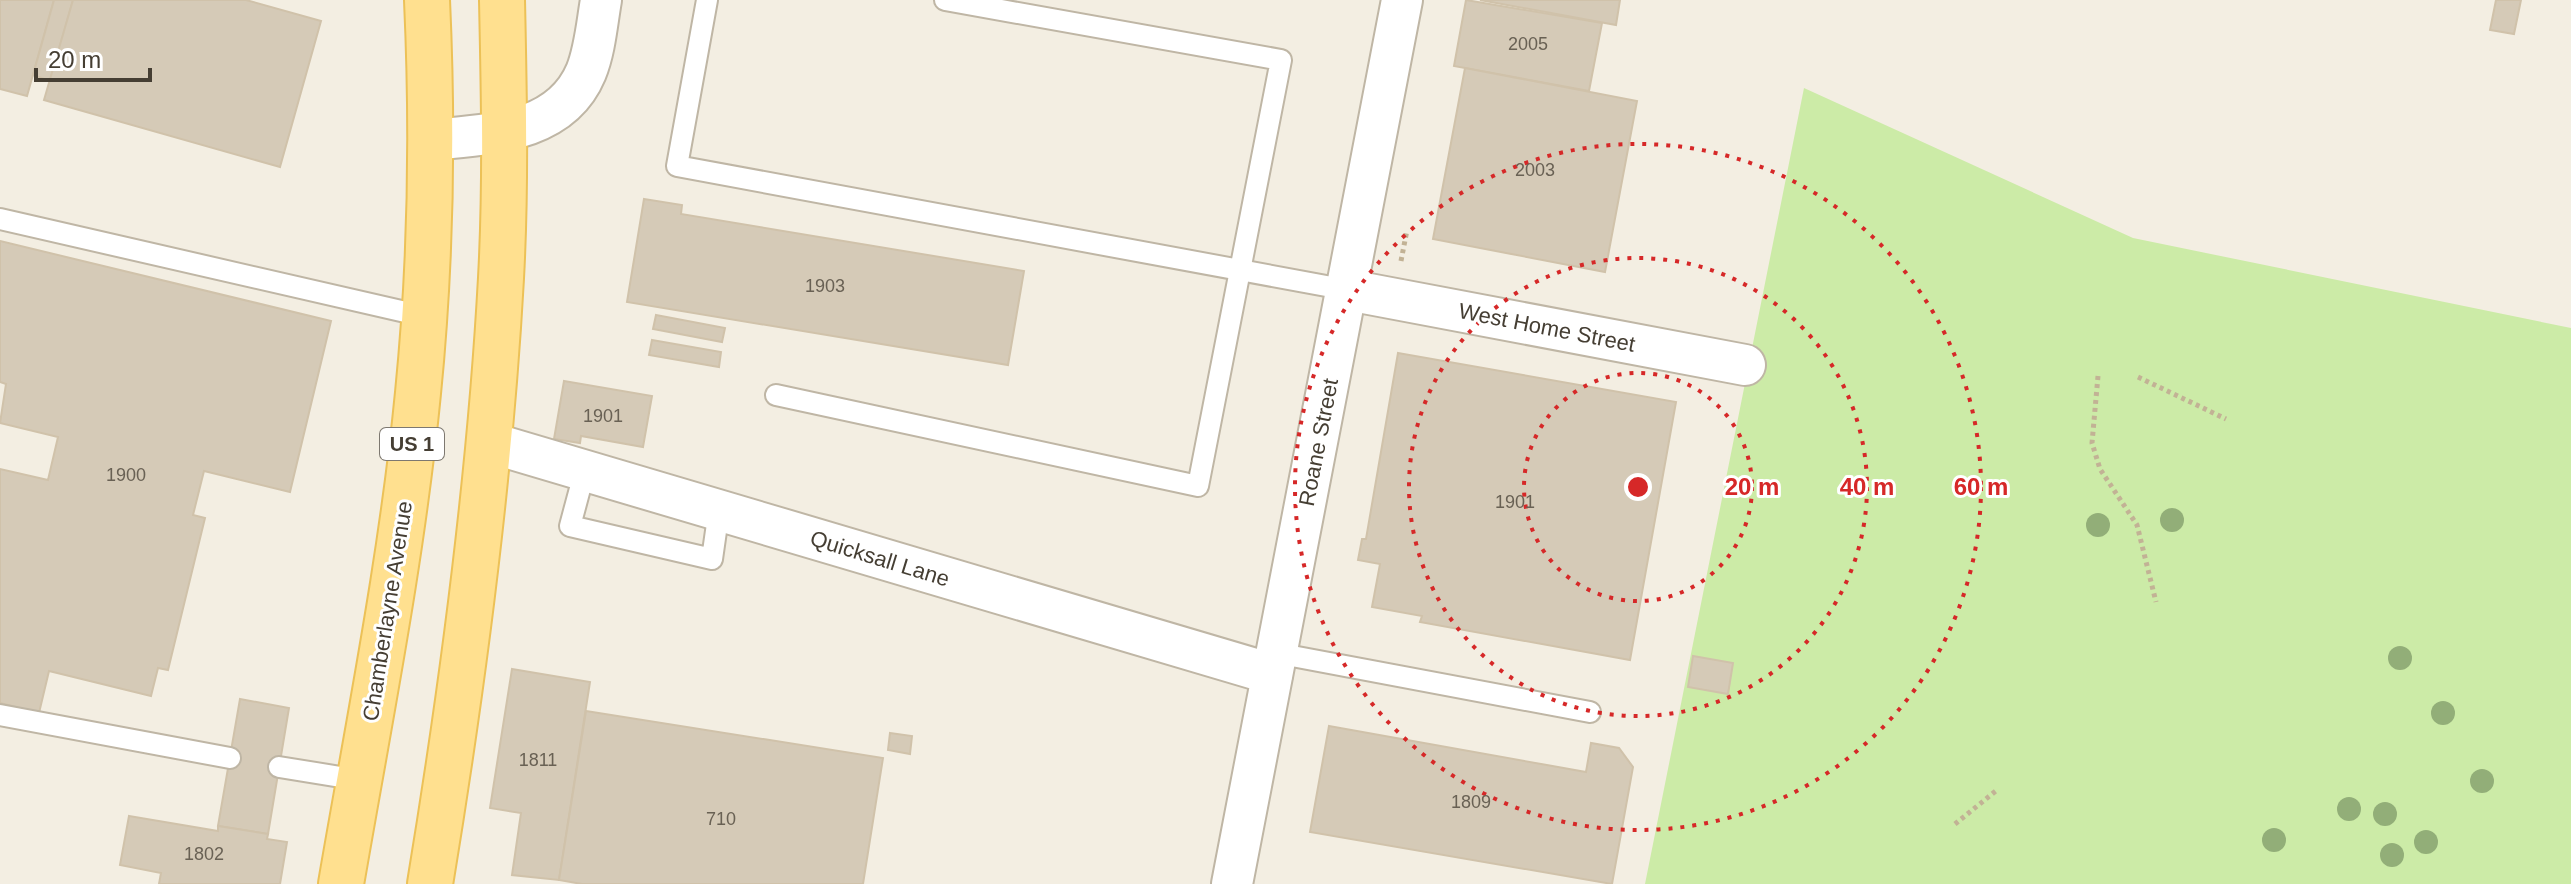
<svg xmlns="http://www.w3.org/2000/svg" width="2571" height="884" viewBox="0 0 2571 884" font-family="Helvetica,sans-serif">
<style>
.green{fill:#cceba7}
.building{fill:#d5cab7;stroke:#d0c2aa;stroke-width:2}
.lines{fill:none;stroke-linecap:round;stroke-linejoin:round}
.service-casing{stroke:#bfb6a5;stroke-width:24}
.minor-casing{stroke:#bfb6a5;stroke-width:44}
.primary-casing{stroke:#ecc157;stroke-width:48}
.path{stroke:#c2b295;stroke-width:5;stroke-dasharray:4 4;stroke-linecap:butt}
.service{stroke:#fff;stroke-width:20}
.minor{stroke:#fff;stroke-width:40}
.primary{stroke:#ffe08f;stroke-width:44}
.tree{fill:#92ae78}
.ring{fill:none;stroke:#d62828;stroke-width:4;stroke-dasharray:4 8}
.labels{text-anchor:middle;stroke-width:6;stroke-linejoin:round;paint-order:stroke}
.number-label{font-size:18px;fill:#696154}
.shield{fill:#fff;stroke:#7d7870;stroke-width:2}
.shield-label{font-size:20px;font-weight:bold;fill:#453e33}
.street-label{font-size:22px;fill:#453e33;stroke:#fff}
.centre{fill:#d62828;stroke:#fff;stroke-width:4}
.ring-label{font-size:24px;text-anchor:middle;font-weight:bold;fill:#d62828;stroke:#fff;stroke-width:6;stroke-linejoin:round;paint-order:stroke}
</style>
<rect width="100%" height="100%" fill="#f3eee2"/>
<path class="green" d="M1804,88L2133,238L2571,328V884H1645Z"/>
<g class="building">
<path d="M0,0H54L27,96L0,89Z"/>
<path d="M54,0H73L50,81L33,75Z"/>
<path d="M73,0H246L321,21L280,167L44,100Z"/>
<path d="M1466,0L1602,23L1589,91L1454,66Z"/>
<path d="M1480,0H1620L1616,25Z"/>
<path d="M2496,0H2521L2514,34L2490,30Z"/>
<path d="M1465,68L1637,101L1605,272L1433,239Z"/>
<path d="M644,199L682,205L681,214L1024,271L1008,365L627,302Z"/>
<path d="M0,241L331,321L290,492L204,471L193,515L205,518L168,670L158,668L151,696L49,671L39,713L0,703V469L48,480L58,437L0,423L6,384L0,382Z"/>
<path d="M656,315L725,328L722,342L653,329Z"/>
<path d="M652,340L721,352L719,367L649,355Z"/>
<path d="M1398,353L1676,402L1630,660L1420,622L1422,616L1372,607L1380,564L1358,560L1362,539H1366Z"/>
<path d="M564,381L652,396L643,447L581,436L580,443L554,439Z"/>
<path d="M1693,656L1733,663L1728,694L1688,687Z"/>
<path d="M512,669L590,682L559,880L512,875L521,813L490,808Z"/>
<path d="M240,699L289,708L268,834L218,826Z"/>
<path d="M586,711L883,758L863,884H582L559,880Z"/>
<path d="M1329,726L1586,772L1591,743L1619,748L1633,767L1612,884L1310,832Z"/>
<path d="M890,733L912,736L910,754L888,750Z"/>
<path d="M129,816L218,831V826L268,834L267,839L287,842L280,884H159L161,873L120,865Z"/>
</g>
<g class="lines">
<defs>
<g id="service">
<path d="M707,0L677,166L1348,290"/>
<path d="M0,219L423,316"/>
<path d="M776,395L1198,486L1281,60L945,0"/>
<path d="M585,470L570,526L712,559L719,510"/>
<path d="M1276,653L1590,712"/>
<path d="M0,715L230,758"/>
<path d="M279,767L359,780"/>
</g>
<g id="minor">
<path d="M431,140C488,134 560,134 586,72C595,50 597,23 601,0"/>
<path d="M1348,290L1745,365"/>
<path d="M488,442L1272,674"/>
<path d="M1232,884L1402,0"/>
</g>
<g id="primary">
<path d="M341,884C369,721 402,558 418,393C431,263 433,131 427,0"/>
<path d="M430,884C463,684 490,481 501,278C506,185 504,93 502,0"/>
</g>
</defs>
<use href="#service" class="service-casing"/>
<use href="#minor" class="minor-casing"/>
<use href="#primary" class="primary-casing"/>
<g class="path">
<path d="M1401,261L1407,230"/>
<path d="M2098,376L2092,443L2100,469L2137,525L2156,602"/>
<path d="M2138,377L2226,419"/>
<path d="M1955,824L1997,790"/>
</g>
<use href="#service" class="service"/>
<use href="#minor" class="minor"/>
<use href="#primary" class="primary"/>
</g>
<g class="tree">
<circle cx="2172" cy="520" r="12"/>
<circle cx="2098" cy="525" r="12"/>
<circle cx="2400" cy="658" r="12"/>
<circle cx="2443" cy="713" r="12"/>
<circle cx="2482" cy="781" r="12"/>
<circle cx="2349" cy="809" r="12"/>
<circle cx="2385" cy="814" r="12"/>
<circle cx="2274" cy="840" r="12"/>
<circle cx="2426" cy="842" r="12"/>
<circle cx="2392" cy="855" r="12"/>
</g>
<g class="ring">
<circle cx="1638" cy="487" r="114"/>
<circle cx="1638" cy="487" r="229"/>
<circle cx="1638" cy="487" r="343"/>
</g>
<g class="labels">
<g class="number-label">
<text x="1528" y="50">2005</text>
<text x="1535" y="176">2003</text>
<text x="825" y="292">1903</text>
<text x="603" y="422">1901</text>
<text x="126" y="481">1900</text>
<text x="1515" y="508">1901</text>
<text x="538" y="766">1811</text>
<text x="1471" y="808">1809</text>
<text x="721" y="825">710</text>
<text x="204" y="860">1802</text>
</g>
<rect class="shield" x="380" y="428" width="64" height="32" rx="6"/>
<g class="shield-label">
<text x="412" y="451">US 1</text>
</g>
<g class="street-label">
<text transform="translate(1547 327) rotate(11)" y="8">West Home Street</text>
<text transform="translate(1318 442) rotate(-79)" y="8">Roane Street</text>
<text transform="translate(880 558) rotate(17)" y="8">Quicksall Lane</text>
<text transform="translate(387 611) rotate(-81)" y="8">Chamberlayne Avenue</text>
</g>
</g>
<circle cx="1638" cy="487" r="12" class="centre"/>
<g class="ring-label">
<text x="1752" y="495">20 m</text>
<text x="1867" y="495">40 m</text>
<text x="1981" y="495">60 m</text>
</g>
<path d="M36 68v12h114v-12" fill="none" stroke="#453e33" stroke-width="4"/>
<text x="48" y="68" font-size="24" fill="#453e33" stroke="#ffffff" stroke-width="6" paint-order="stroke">20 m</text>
</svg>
